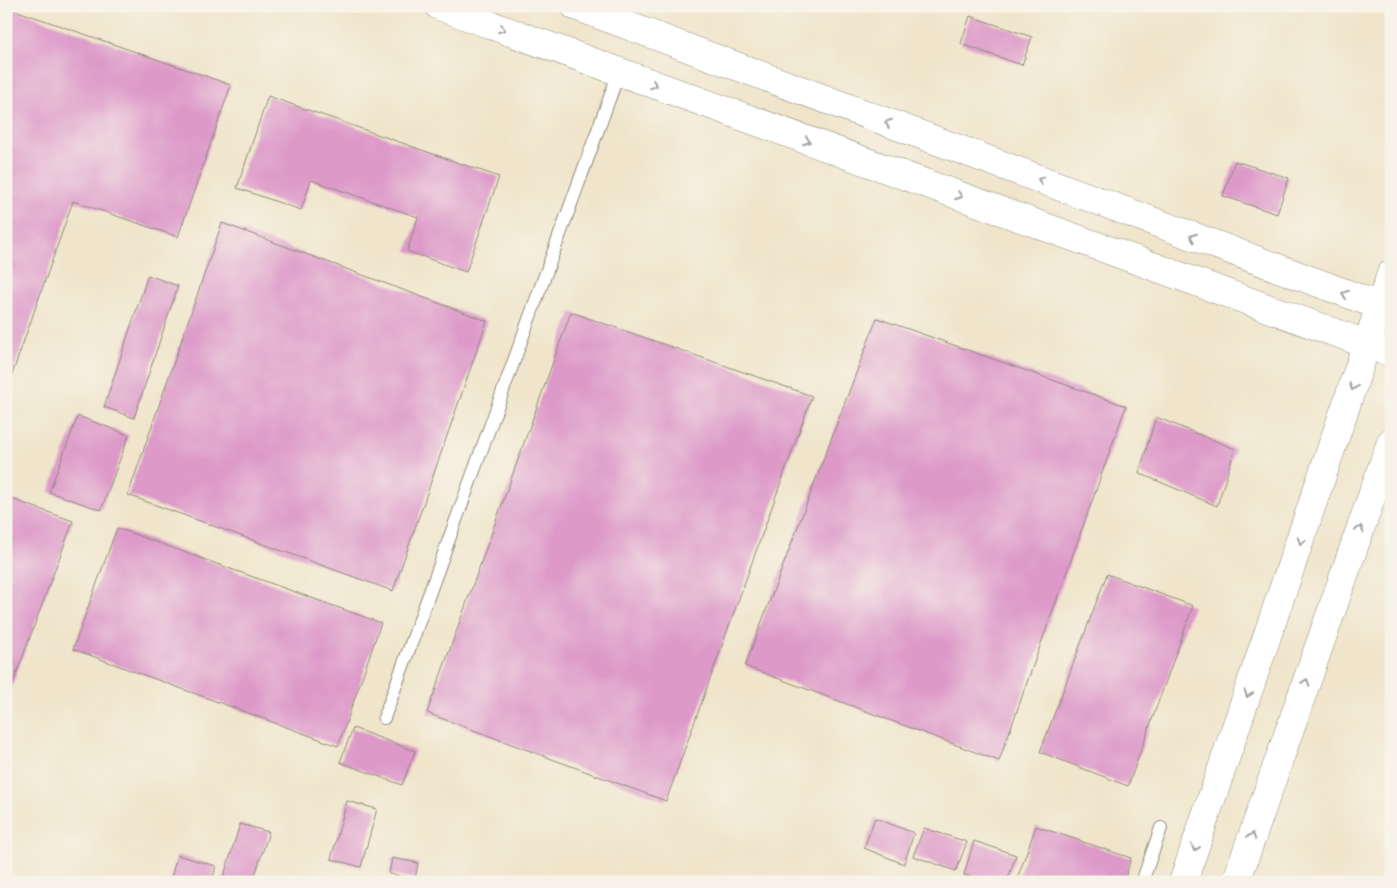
<svg xmlns="http://www.w3.org/2000/svg" width="1397" height="888" viewBox="0 0 1397 888" font-family="Mynerve,sans-serif">
<style>
.building{fill:#dd9ac9}
.lines{fill:none;stroke-linecap:round;stroke-linejoin:round}
.lane-casing{stroke:#8e887b;stroke-width:14}
.secondary-casing{stroke:#8e887b;stroke-width:29}
.lane{stroke:#fff;stroke-width:12}
.secondary{stroke:#fff;stroke-width:28}
.oneway{stroke:#a0a0a0}
</style>
<rect width="100%" height="100%" fill="#f7f3e8"/>
<filter id="ink" filterUnits="userSpaceOnUse"><feTurbulence type="fractalNoise" baseFrequency=".02" numOctaves="2"/><feDisplacementMap in="SourceGraphic" scale="10" xChannelSelector="R" yChannelSelector="G"/><feConvolveMatrix kernelMatrix="1 2 1 2 8 2 1 2 1" color-interpolation-filters="sRGB"/></filter>
<filter id="wash" filterUnits="userSpaceOnUse"><feTurbulence type="fractalNoise" baseFrequency=".0096" numOctaves="4" result="noise"/><feDisplacementMap in="SourceGraphic" scale="20" xChannelSelector="R" yChannelSelector="G"/><feGaussianBlur stdDeviation="1.12" result="paint"/><feColorMatrix in="noise" values="0 0 0 0 0 0 0 0 0 0 0 0 0 0 0 0 0 1.4 0 .05"/><feComposite in="paint" operator="in"/></filter>
<g filter="url(#wash)">
<rect width="100%" height="100%" fill="#f0e5cb"/>
<g id="blocks">
<g class="building">
<path d="M1031,6H1043L1042,10Z"/>
<path d="M6,7L231,85L178,237L73,201L8,386L6,385Z"/>
<path d="M970,16L1032,37L1022,65L961,44Z"/>
<path d="M268,96L499,177L466,272L407,251L418,217L311,180L301,210L237,188Z"/>
<path d="M1235,161L1289,178L1277,214L1223,196Z"/>
<path d="M222,223L487,321L393,591L128,495Z"/>
<path d="M148,275L178,286L134,418L104,407Z"/>
<path d="M571,312L812,396L666,801L427,713Z"/>
<path d="M877,318L1126,406L999,761L745,666Z"/>
<path d="M78,416L129,435L101,510L49,492Z"/>
<path d="M1156,417L1235,449L1217,506L1139,473Z"/>
<path d="M6,497L73,521L6,702Z"/>
<path d="M117,528L381,623L338,746L73,649Z"/>
<path d="M1107,574L1193,606L1128,786L1040,752Z"/>
<path d="M353,728L415,751L402,785L340,762Z"/>
<path d="M347,801L377,809L361,867L331,859Z"/>
<path d="M875,818L914,833L904,864L864,848Z"/>
<path d="M240,824L269,832L254,878L266,882H222Z"/>
<path d="M1036,826L1131,858L1124,882H1016Z"/>
<path d="M924,828L967,842L956,871L913,856Z"/>
<path d="M974,841L1016,855L1007,882H985L964,875Z"/>
<path d="M177,855L216,866L212,882H170Z"/>
<path d="M392,858L418,863L415,879L389,874Z"/>
</g>
</g>
</g>
<g filter="url(#ink)">
<use href="#blocks" fill-opacity="0" stroke="#8e887b" stroke-width="1"/>
<g class="lines">
<defs>
<g id="lane">
<path d="M384,718L619,72"/>
<path d="M1142,882L1161,828"/>
</g>
<g id="secondary">
<path d="M439,6L1391,353"/>
<path d="M575,6L1391,310"/>
<path d="M1183,882L1391,274"/>
<path d="M1236,882L1391,442"/>
</g>
</defs>
<use href="#lane" class="lane-casing"/>
<use href="#secondary" class="secondary-casing"/>
<use href="#lane" class="lane"/>
<use href="#secondary" class="secondary"/>
</g>
<defs><path id="oneway-chevron" d="M-2-3.5L2.5 0L-2 3.5" fill="none" stroke-width="1.6" stroke-linecap="round" stroke-linejoin="round" transform="scale(1.25)"/></defs>
<g class="oneway">
<use href="#oneway-chevron" transform="translate(502 29) rotate(20)"/>
<use href="#oneway-chevron" transform="translate(654 85) rotate(20)"/>
<use href="#oneway-chevron" transform="translate(888 123) rotate(-159)"/>
<use href="#oneway-chevron" transform="translate(807 141) rotate(20)"/>
<use href="#oneway-chevron" transform="translate(1041 180) rotate(-159)"/>
<use href="#oneway-chevron" transform="translate(959 196) rotate(20)"/>
<use href="#oneway-chevron" transform="translate(1193 237) rotate(-159)"/>
<use href="#oneway-chevron" transform="translate(1345 294) rotate(-159)"/>
<use href="#oneway-chevron" transform="translate(1353 387) rotate(109)"/>
<use href="#oneway-chevron" transform="translate(1360 529) rotate(-71)"/>
<use href="#oneway-chevron" transform="translate(1301 541) rotate(109)"/>
<use href="#oneway-chevron" transform="translate(1306 682) rotate(-71)"/>
<use href="#oneway-chevron" transform="translate(1248 694) rotate(109)"/>
<use href="#oneway-chevron" transform="translate(1252 836) rotate(-71)"/>
<use href="#oneway-chevron" transform="translate(1195 848) rotate(109)"/>
</g>
</g>
<rect width="1397" height="888" fill="none" stroke="#f7f3e8" stroke-width="25"/>
</svg>
